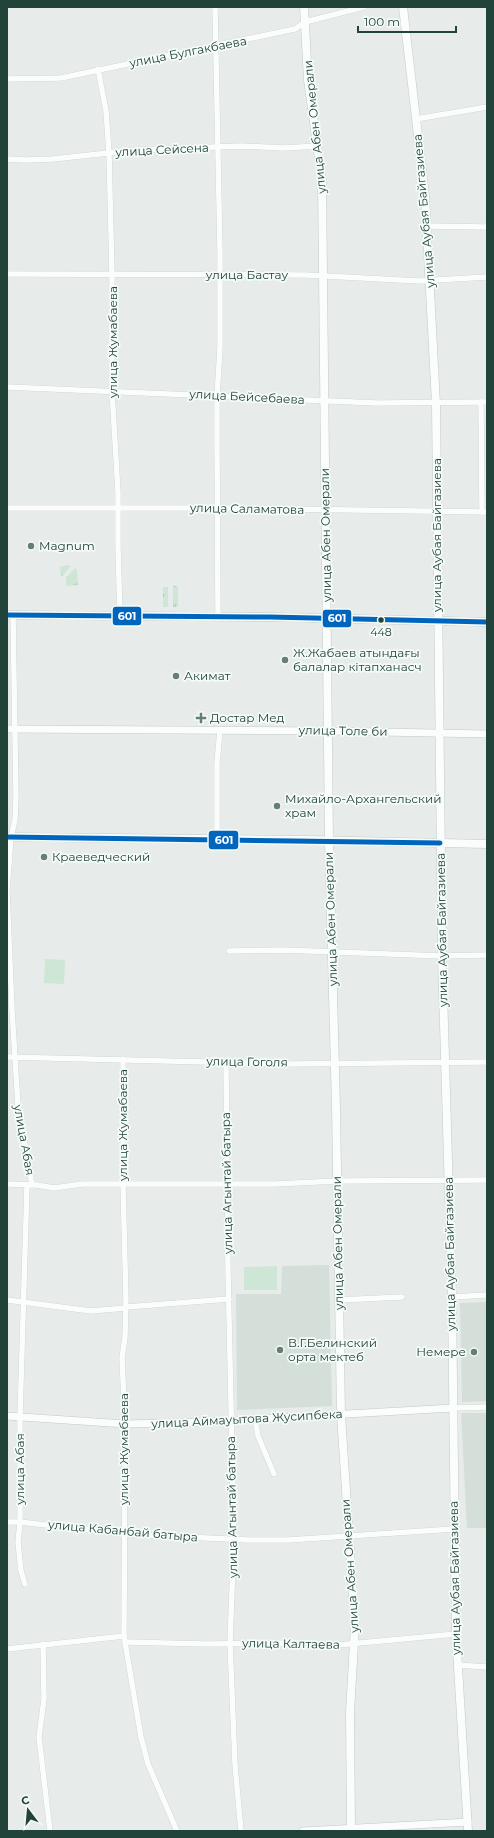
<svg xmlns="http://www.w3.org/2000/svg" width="494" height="1838" viewBox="0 0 494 1838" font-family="Montserrat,sans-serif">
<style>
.built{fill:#d4dfd9}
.grass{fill:url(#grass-tufts)}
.green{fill:#cee6d5}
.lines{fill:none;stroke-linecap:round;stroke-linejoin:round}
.minor-casing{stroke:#c4c9c7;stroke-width:6}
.tertiary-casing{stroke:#c4c9c7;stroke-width:8}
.secondary-casing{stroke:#c2cac7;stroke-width:9}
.minor{stroke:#fbfcfc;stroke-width:5.5}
.tertiary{stroke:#fbfcfc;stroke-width:7}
.secondary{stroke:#fbfcfc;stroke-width:8}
.bus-1-casing{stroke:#f5fbf8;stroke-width:8}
.bus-1{stroke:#0065bd;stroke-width:5}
.poi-dot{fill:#667e77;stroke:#f5fbf8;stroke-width:1.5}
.bus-dot{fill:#214339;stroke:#f5fbf8;stroke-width:1.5}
.labels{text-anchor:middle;stroke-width:3.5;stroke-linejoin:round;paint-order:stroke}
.bus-label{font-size:11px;fill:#214339;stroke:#f5fbf8}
.street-label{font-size:12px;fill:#214339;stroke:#f5fbf8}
.poi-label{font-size:12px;fill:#214339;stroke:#f5fbf8;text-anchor:start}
.line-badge{stroke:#f5fbf8;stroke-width:1.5}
.badge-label{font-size:11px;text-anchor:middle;font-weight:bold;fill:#fff}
</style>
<defs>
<pattern id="grass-tufts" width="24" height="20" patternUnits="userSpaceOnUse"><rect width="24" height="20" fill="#cee6d5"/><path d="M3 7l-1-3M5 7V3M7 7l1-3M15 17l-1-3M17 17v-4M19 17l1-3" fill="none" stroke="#b1c6b8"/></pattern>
</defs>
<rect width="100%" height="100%" fill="#e7ecea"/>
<g class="built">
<path d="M329,1265L332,1406L237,1410L236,1294H281L282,1266Z"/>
<path d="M487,1302V1401L462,1402L460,1303Z"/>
<path d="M461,1413H487V1528H467Z"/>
</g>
<g class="grass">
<path d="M67,565L71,566L61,577L60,567Z"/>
<path d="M75,568L77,570L78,585L66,586V578Z"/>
<rect x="173" y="586" width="5" height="21"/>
<rect x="163" y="587" width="5" height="20"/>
</g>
<g class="green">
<path d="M45,959L65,960L64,984L44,983Z"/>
<path d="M277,1266V1290H244V1267Z"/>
</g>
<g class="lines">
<defs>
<g id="minor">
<path d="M215,7L220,253V348L217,396V442L218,616"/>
<path d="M98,69L106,111L109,153L112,275V391L118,492V547L120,616"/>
<path d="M7,79L61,78L295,29L305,22L364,7"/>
<path d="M416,119L487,107"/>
<path d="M7,159L25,160L53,159L136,150L241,146L283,148L318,146"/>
<path d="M427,226L487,227"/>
<path d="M7,274L306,275L419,281L487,277"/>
<path d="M7,387L377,403L487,402"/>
<path d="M481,402L482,512"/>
<path d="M7,508H218L487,512"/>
<path d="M13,615L16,797L15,820L11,837L7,891L12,1009L18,1106L32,1185"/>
<path d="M217,839V763L220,730"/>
<path d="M229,951L283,950L442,956L487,955"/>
<path d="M7,1057L288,1064L487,1062"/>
<path d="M123,1059V1184L126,1300L125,1337L122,1358L125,1424L124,1636L141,1737L148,1764L177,1831"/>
<path d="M226,1062L228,1271L234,1539L230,1643L235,1765L241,1831"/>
<path d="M7,1184L37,1185L54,1188L82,1184H275L337,1181L487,1180"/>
<path d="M452,1297L487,1295"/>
<path d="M7,1300L91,1311L126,1308"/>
<path d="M339,1300L402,1297"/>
<path d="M126,1307L229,1299"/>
<path d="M453,1408L487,1407"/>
<path d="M255,1419L258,1436L274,1474"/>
<path d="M7,1522H20L125,1534L248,1540H288L454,1529"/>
<path d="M25,1584L21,1571L18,1542L20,1522V1417L27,1185"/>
<path d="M126,1642L206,1644L293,1643L338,1645L456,1634"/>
<path d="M43,1644L44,1699L39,1737L50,1831"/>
<path d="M7,1649L124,1636"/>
<path d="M457,1665L487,1667"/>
</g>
<g id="tertiary">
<path d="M7,729L327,731L487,734"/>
<path d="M7,1416L125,1424L207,1422L453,1408"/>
<path d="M303,1831L468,1822"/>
</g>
<g id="secondary">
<path d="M304,7L308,80L322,180L329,841L336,1108L341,1415L355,1626L350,1712L351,1831"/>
<path d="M403,7L425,196L436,404L442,956L452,1297L456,1634L468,1831"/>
<path d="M7,615L270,617L487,622"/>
<path d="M7,837L308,840L487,844"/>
</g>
</defs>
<use href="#minor" class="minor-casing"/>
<use href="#tertiary" class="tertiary-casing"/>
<use href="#secondary" class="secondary-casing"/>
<use href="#minor" class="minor"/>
<use href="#tertiary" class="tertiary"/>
<use href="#secondary" class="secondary"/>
<defs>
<g id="bus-1">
<path d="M7,615L270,617L487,622"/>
<path d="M7,837L440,843"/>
</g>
</defs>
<use href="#bus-1" class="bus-1-casing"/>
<use href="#bus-1" class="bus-1"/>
</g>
<g class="poi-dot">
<circle cx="31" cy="546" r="4"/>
<circle cx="285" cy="660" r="4"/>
<circle cx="176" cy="676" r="4"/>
<path d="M199 712h4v4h4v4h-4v4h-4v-4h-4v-4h4z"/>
<circle cx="277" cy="806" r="4"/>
<circle cx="44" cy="857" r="4"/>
<circle cx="280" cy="1350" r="4"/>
<circle cx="474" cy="1352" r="4"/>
</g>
<circle class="bus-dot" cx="381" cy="620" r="3.5"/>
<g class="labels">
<g class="bus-label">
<text x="381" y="636">448</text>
</g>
<g class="street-label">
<text transform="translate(188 52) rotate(-11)" y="4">улица Булгакбаева</text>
<text transform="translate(315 127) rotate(-96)" y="4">улица Абен Омерали</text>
<text transform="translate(162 150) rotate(-3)" y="4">улица Сейсена</text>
<text transform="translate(424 211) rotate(-95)" y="4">улица Аубая Байгазиева</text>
<text x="247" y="279">улица Бастау</text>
<text transform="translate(113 342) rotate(-90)" y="4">улица Жумабаева</text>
<text transform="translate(247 397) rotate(3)" y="4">улица Бейсебаева</text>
<text transform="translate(247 509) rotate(1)" y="4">улица Саламатова</text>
<text transform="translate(326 535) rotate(-91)" y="4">улица Абен Омерали</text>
<text transform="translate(437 535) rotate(-90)" y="4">улица Аубая Байгазиева</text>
<text transform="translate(343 731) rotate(1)" y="4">улица Толе би</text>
<text transform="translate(331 919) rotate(-92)" y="4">улица Абен Омерали</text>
<text transform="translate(442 930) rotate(-91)" y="4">улица Аубая Байгазиева</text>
<text transform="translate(247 1062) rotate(1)" y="4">улица Гоголя</text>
<text transform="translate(123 1125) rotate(-90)" y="4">улица Жумабаева</text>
<text transform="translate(24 1140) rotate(80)" y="4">улица Абая</text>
<text transform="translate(227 1183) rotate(-91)" y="4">улица Агынтай батыра</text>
<text transform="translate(338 1243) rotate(-91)" y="4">улица Абен Омерали</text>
<text transform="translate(450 1254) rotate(-91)" y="4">улица Аубая Байгазиева</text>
<text transform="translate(247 1419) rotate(-3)" y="4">улица Аймауытова Жусипбека</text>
<text transform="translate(124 1449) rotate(-90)" y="4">улица Жумабаева</text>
<text transform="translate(20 1469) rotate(-90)" y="4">улица Абая</text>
<text transform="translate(232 1507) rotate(-91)" y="4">улица Агынтай батыра</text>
<text transform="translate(123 1531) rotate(5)" y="4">улица Кабанбай батыра</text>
<text transform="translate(350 1566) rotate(-94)" y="4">улица Абен Омерали</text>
<text transform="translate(455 1578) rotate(-91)" y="4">улица Аубая Байгазиева</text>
<text transform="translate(291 1644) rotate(1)" y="4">улица Калтаева</text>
</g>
<g class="poi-label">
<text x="39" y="550">Magnum</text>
<text x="293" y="657">Ж.Жабаев атындағы<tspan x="293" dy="14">балалар кітапханасч</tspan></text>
<text x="184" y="680">Акимат</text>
<text x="210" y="722">Достар Мед</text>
<text x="285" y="803">Михайло-Архангельский<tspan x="285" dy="14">храм</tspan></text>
<text x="52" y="861">Краеведческий</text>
<text x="288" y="1347">В.Г.Белинский<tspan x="288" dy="14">орта мектеб</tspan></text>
<text x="466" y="1356" text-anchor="end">Немере</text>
</g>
</g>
<g class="line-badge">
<rect x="112" y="606" width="30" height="20" rx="4" fill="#0065bd"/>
<rect x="322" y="609" width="30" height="19" rx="4" fill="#0065bd"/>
<rect x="208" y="830" width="31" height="20" rx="4" fill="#0065bd"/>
</g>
<g class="badge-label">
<text x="127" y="620">601</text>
<text x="337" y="622">601</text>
<text x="224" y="844">601</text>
</g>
<rect width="494" height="1838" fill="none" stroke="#214339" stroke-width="16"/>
<g transform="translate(28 1810) rotate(344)" stroke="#f5fbf8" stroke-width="3" paint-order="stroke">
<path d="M0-3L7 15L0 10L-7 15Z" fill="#214339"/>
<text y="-6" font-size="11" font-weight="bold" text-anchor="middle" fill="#214339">С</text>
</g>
<path d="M358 26v6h98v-6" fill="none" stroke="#214339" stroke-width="2"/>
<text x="364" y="26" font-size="12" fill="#214339" stroke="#f5fbf8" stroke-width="3" paint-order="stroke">100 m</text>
</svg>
